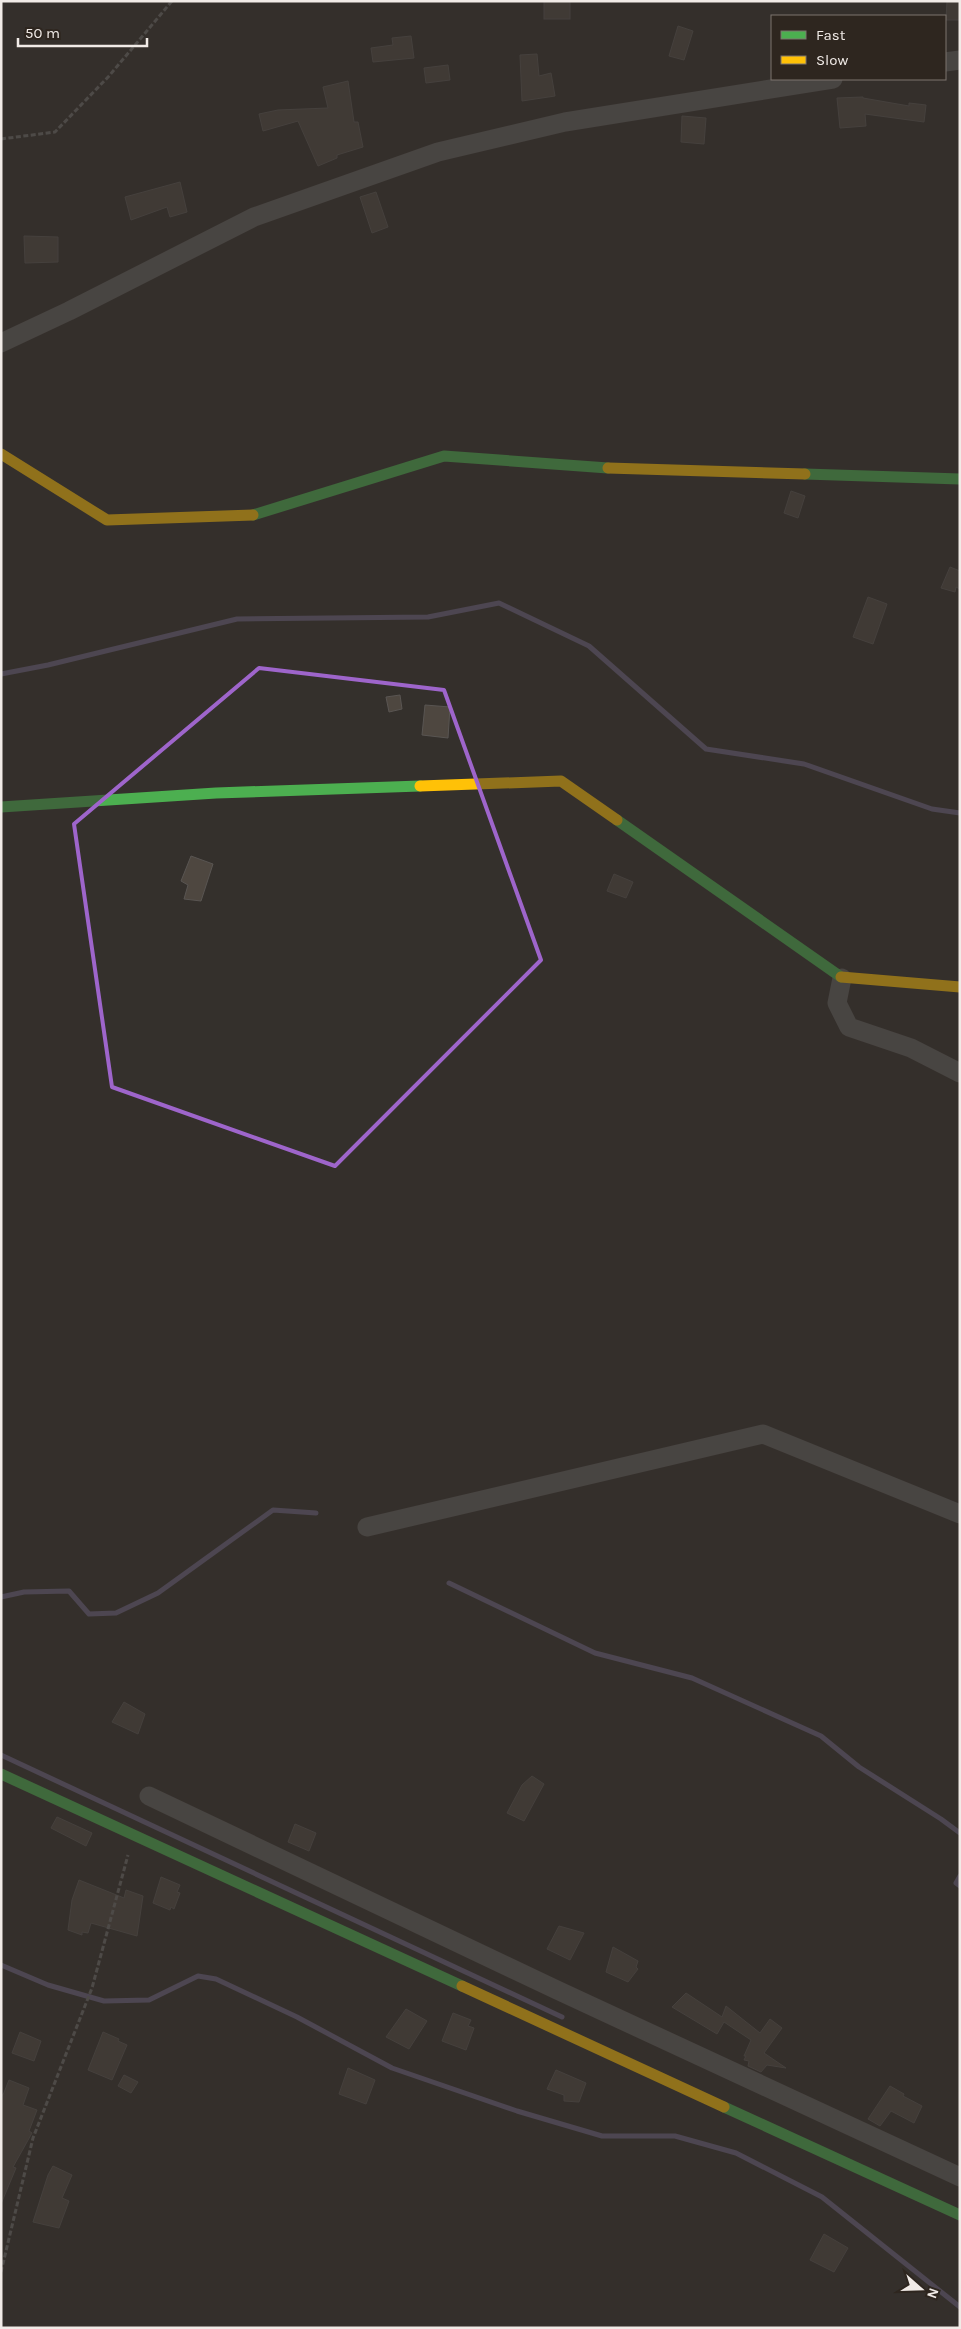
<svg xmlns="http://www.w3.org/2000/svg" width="961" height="2329" viewBox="0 0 961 2329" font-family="Karla,sans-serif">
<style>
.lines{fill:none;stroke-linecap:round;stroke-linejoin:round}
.stream{stroke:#6b627f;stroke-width:5}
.building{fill:#4e4740;stroke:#595552}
.path{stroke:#6c6a68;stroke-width:3;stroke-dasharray:5 2.5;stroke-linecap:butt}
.street{stroke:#615f5d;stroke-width:19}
.fast{stroke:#4caf50;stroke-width:11}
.slow{stroke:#ffc107;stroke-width:11}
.marked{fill:none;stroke:#9e65cb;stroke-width:4;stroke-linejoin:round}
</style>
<rect width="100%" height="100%" fill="#34302c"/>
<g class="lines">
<g class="stream">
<path d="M1,674L48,665L237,619L428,617L499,603L589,646L706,749L804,764L932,809L960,813"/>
<path d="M449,1583L595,1653L692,1678L821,1736L859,1767L941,1819L960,1833"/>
<path d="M1,1597L24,1592L69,1591L89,1614L116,1613L158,1593L273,1510L316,1513"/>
<path d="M1,1755L562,2017"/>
<path d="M960,1876L956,1883L960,1886"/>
<path d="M1,1965L48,1985L104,2001L149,2000L198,1976L216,1979L297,2017L392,2068L517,2111L602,2136H675L736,2153L822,2197L960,2307"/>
</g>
</g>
<g class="building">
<rect x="544" y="1" width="26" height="18"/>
<path d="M947,1H960V20H946Z"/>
<path d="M678,26L693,31L684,60L669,56Z"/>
<path d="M411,36L414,58L373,62L371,48L393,45L392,38Z"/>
<path d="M537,54L539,76L551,73L555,96L522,101L520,55Z"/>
<path d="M448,65L450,80L426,83L424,68Z"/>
<path d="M348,81L354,122H358L363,147L337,155V158L318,166L298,121L263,131L259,114L278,110L328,108L323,87Z"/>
<path d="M863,97V98L909,106V103L926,105L924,122L865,114L866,126L840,128L837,98Z"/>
<path d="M682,116L706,118L704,144L681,142Z"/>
<path d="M180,182L187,212L170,217L167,207L131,220L125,197Z"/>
<path d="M376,192L388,227L372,233L360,197Z"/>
<path d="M24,236L58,237V262L25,263Z"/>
<path d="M791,491L805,496L798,518L784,513Z"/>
<path d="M950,567L960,571V589L956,587L955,592L941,588Z"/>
<path d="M868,597L887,604L873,644L853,637Z"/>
<path d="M400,695L402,709L389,712L386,697Z"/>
<path d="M425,705L450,707L448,738L422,735Z"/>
<path d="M191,856L213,864L201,901L184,899L188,885L181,881Z"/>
<path d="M614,874L633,882L626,898L607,891Z"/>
<path d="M124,1702L145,1714L138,1734L112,1722Z"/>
<path d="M532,1776L544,1784L524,1821L507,1813L522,1785Z"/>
<path d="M57,1817L92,1833L86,1846L51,1828Z"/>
<path d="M295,1824L316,1833L309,1851L288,1842Z"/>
<path d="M161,1877L180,1885L177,1892L180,1893L174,1909L171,1907L170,1910L153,1903Z"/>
<path d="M79,1880L124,1898L126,1890L143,1896L137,1936L91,1923L88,1933L82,1932V1935L68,1930L72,1900Z"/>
<path d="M559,1926L584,1933L570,1960L547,1949Z"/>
<path d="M613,1947L638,1961L636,1967L638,1969L628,1982L606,1972Z"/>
<path d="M686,1993L722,2017L726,2006L760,2033L770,2019L782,2028L764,2053L786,2068L767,2065L761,2072L748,2066L749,2061L744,2060L746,2056H744L751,2040L724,2022L717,2034L672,2007Z"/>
<path d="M406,2009L427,2021L409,2049L386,2037Z"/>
<path d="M453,2013L471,2020L468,2026L474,2028L466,2050L442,2041Z"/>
<path d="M20,2032L41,2041L34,2061L12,2053Z"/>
<path d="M103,2032L119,2039L118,2041L127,2045L112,2080L88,2070Z"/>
<path d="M348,2068L375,2080L366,2104L339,2094Z"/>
<path d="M556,2070L586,2083L579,2102L564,2101V2095L547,2089Z"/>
<path d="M124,2075L138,2082L131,2093L118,2086Z"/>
<path d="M9,2080L29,2088L23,2105L37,2110L29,2131L32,2133L13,2167L16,2168L1,2204V2095H3Z"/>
<path d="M890,2086L904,2094L903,2096L922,2106L914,2123L891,2111L880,2126L868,2119Z"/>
<path d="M53,2166L72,2175L62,2198L69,2201L59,2228L33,2222L48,2175Z"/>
<path d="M824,2234L848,2248L834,2272L810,2260Z"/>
</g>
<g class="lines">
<g class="path">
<path d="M1,139L55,132L109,76L172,1"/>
<path d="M1,2272L33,2138L92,1988L128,1855"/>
</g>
<g class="street">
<path d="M945,62L960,60"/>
<path d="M1,343L69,311L254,217L438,152L565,122L833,79"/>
<path d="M842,978L837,1003L849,1027L911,1048L960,1073"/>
<path d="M367,1527L763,1434L960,1514"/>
<path d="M149,1796L557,1990L960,2177"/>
</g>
<g class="fast">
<path d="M805,474L960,479"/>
<path d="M253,515L444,456L608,468"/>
<path d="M1,807L216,793L420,786"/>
<path d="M617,820L841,977"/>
<path d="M1,1774L462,1986"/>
<path d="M724,2107L960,2215"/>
</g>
<g class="slow">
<path d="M1,454L107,520L253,515"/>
<path d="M608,468L805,474"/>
<path d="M420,786L561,781L617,820"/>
<path d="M841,977L960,987"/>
<path d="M462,1986L724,2107"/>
</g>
</g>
<path d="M0 0H961V2329H0ZM259,668L444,690L541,960L335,1166L112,1087L74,824Z" fill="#34302c" fill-opacity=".55" fill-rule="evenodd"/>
<path class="marked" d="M259,668L444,690L541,960L335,1166L112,1087L74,824Z"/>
<rect width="961" height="2329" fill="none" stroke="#f1ebe7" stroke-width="5"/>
<rect x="771" y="15" width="175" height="65" fill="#2e261f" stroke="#7c756f"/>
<rect x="781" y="31" width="25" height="8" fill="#4caf50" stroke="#7c756f"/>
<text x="816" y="40" font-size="15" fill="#f1ebe7">Fast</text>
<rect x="781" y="56" width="25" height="8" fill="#ffc107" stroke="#7c756f"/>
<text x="816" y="65" font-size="15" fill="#f1ebe7">Slow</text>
<g transform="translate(921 2289) rotate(110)" stroke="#2e261f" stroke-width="4" paint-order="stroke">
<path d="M0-4L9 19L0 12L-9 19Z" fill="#f1ebe7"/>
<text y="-8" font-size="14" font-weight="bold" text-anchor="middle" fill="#f1ebe7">N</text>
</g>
<path d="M18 38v8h129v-8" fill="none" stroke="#f1ebe7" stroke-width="2.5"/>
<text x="25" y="38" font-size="15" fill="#f1ebe7" stroke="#2e261f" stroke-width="4" paint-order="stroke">50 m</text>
</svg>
